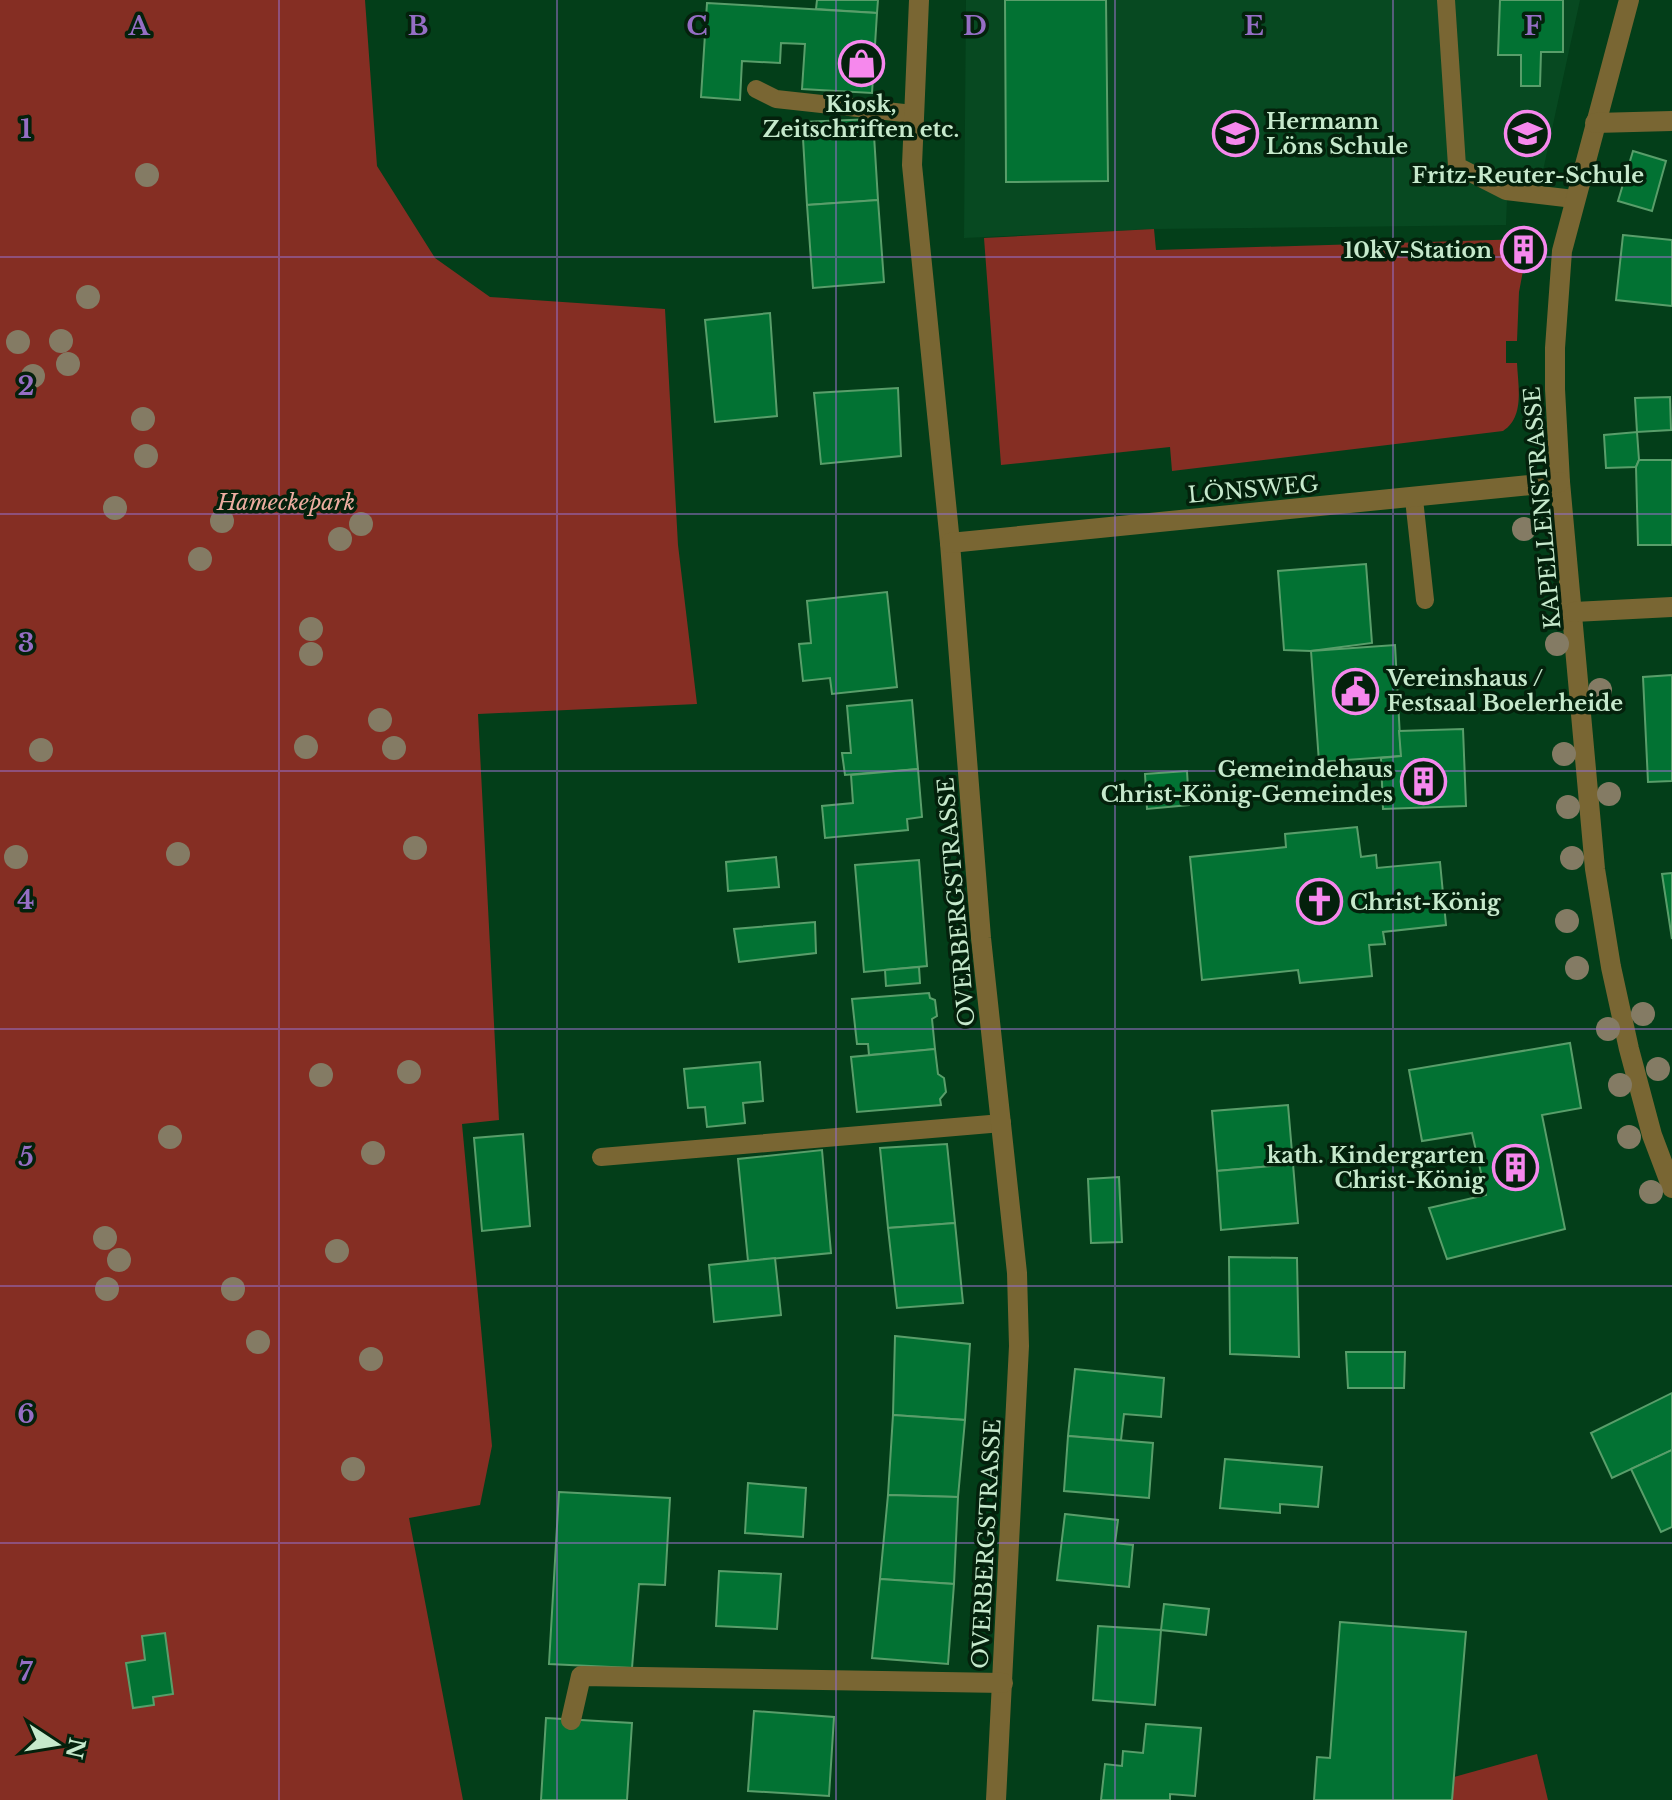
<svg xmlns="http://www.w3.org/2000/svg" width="1672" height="1800" viewBox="0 0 1672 1800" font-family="'Libre Baskerville',serif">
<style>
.built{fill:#074921}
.green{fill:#852e23}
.building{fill:#027233;stroke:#599e6a;stroke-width:2}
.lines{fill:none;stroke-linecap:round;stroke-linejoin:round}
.service{stroke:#796633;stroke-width:18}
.minor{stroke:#796633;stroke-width:20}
.tree{fill:#847b64}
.grid{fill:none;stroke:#956ec4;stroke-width:2;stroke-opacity:0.55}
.labels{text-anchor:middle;stroke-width:7;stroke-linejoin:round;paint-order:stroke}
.poi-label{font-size:22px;font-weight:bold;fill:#c6e9cc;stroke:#04210c;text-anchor:start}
.street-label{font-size:22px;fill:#c6e9cc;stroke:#04210c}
.park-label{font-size:22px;font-style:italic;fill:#edada1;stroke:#04210c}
.grid-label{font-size:26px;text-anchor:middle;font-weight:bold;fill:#956ec4;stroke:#04210c;stroke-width:7;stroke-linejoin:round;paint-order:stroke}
</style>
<rect width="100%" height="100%" fill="#033e19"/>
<path class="built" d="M966,0H1580L1539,189L1507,199L1506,225L1154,229L964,238Z"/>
<g class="green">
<path d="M0,0H365L377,166L435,258L490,297L665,309L678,545L697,704L478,714L499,1120L462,1124L492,1446L480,1505L409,1518L463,1800H0Z"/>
<path d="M1154,229L1156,250L1529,239L1519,292L1517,341H1506V363H1517C1518,386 1525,417 1503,431L1172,471L1170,447L1001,465L984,238Z"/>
<path d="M1537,1754L1548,1800H1452L1454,1777Z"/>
</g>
<g class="building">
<path d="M817,0H878L877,13L816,9Z"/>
<path d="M1005,0H1106L1108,181L1006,182Z"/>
<path d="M1500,0H1563V52H1541L1540,86H1521V55H1498Z"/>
<path d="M707,3L877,13L872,93L802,89L805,44L781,43L780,63L742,61L740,100L701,97Z"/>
<path d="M873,119L878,200L807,205L802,122Z"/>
<path d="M1633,151L1666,161L1652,211L1618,201Z"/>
<path d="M878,200L884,282L813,288L807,205Z"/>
<path d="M1623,235L1672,240V306L1616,300Z"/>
<path d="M1521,238L1529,239L1525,262L1518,261Z"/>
<path d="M770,313L777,416L715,422L705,320Z"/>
<path d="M898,388L901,456L821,464L814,393Z"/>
<path d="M1670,397L1671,430L1637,432L1635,398Z"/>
<path d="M1637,432L1639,460L1636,467L1606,468L1604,435Z"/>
<path d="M1639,460H1672V545H1638L1636,467Z"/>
<path d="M1366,564L1372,643L1311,651L1284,650L1278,571Z"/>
<path d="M887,592L897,687L832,694L830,678L803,681L799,644L811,643L807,601Z"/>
<path d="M1395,645L1401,756L1319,762L1311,651Z"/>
<path d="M1672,675V781L1648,782L1643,677Z"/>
<path d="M912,700L918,769L845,775L842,753H851L847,706Z"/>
<path d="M1463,729L1466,806L1383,809L1381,758L1401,756L1399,731Z"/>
<path d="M918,769L922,817L907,819L908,830L825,838L822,806L853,803L851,775Z"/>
<path d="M1187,771L1189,805L1147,809L1145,774Z"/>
<path d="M1357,827L1361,857L1376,855L1377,868L1440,862L1446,925L1383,932L1385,944L1369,945L1372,976L1300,983L1298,970L1202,980L1190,857L1286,847L1285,834Z"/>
<path d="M776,857L779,887L728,891L726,862Z"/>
<path d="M919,860L927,966L864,972L855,865Z"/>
<path d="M1672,873V939L1662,874Z"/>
<path d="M815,922L816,953L739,962L734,929Z"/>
<path d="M919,967L920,983L886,986L885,970Z"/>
<path d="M929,993L930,998L935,1000L937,1016L932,1019L935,1049L869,1055L868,1044H857L852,999Z"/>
<path d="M1570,1043L1581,1108L1542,1115L1565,1229L1447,1259L1429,1208L1486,1195L1472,1133L1422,1141L1409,1070Z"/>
<path d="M935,1049L938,1074L944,1078L946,1092L940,1099L941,1105L857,1112L851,1057Z"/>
<path d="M760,1062L763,1101L743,1103L745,1123L707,1127L705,1107L688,1108L684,1069Z"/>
<path d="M1288,1105L1293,1164L1217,1171L1212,1111Z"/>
<path d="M523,1134L530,1226L482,1231L474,1138Z"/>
<path d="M947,1144L955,1223L888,1228L880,1148Z"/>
<path d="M822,1150L831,1253L748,1261L738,1159Z"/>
<path d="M1293,1164L1298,1223L1221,1230L1217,1171Z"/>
<path d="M1119,1177L1122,1242L1091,1243L1088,1179Z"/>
<path d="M955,1223L963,1303L897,1308L888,1228Z"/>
<path d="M1229,1257L1297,1258L1299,1357L1230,1354Z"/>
<path d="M775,1258L781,1315L714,1322L709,1265Z"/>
<path d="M895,1336L970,1344L965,1420L893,1415Z"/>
<path d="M1346,1352H1405L1404,1388H1348Z"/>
<path d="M1075,1369L1164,1378L1161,1417L1124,1414L1121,1440L1068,1436Z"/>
<path d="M1672,1393V1450L1612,1478L1591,1433Z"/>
<path d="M893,1415L965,1420L958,1497L888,1495Z"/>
<path d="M1068,1436L1153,1443L1149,1498L1064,1491Z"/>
<path d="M1672,1450V1527L1661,1532L1631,1469Z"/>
<path d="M1225,1459L1322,1467L1318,1507L1280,1504V1513L1220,1508Z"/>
<path d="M748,1483L806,1488L803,1537L745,1533Z"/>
<path d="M559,1492L670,1498L665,1585L639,1584L632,1668L549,1664Z"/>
<path d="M888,1495L958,1497L954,1584L880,1579Z"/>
<path d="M1065,1514L1118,1520L1115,1543L1133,1545L1129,1587L1057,1580Z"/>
<path d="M719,1571L781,1574L777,1629L716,1626Z"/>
<path d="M880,1579L954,1584L948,1664L872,1658Z"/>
<path d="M1164,1604L1209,1609L1206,1635L1161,1630Z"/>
<path d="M1340,1622L1466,1632L1452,1800H1314L1317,1757L1330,1758Z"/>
<path d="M1098,1626L1161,1630L1155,1705L1093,1700Z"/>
<path d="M165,1633L173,1694L153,1697L154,1705L133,1708L126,1663L145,1660L142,1636Z"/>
<path d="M754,1711L834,1717L829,1796L748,1791Z"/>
<path d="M546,1718L632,1723L627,1800H541Z"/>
<path d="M1146,1724L1201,1728L1195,1796L1170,1794V1800H1101L1105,1764L1122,1766L1123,1751L1143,1753Z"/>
</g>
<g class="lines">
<g class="service">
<path d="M1446,0L1457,166L1506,191L1574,199"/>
<path d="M756,89L776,99L913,114"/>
<path d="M1414,499L1425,600"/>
<path d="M601,1157L1002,1123"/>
</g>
<g class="minor">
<path d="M919,0L912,165L950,543L981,938L1017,1273L1019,1346L996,1800"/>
<path d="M1629,0L1562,251L1555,348V389L1560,482L1595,869L1611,967L1629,1049L1652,1135L1672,1188"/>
<path d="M1595,123L1672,121"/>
<path d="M950,543L1560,482"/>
<path d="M1574,612L1672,607"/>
<path d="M571,1720L581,1676L1003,1683"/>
</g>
</g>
<g class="tree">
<circle cx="147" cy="175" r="12"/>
<circle cx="88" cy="297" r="12"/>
<circle cx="61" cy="341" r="12"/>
<circle cx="18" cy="342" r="12"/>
<circle cx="68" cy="364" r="12"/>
<circle cx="33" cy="376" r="12"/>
<circle cx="143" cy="419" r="12"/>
<circle cx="146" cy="456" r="12"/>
<circle cx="115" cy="508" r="12"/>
<circle cx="222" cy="521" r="12"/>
<circle cx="361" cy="524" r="12"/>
<circle cx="1524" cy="529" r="12"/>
<circle cx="340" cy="539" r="12"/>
<circle cx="200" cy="559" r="12"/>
<circle cx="311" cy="629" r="12"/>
<circle cx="1557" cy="644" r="12"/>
<circle cx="311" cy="654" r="12"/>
<circle cx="1600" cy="690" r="12"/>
<circle cx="380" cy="720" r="12"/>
<circle cx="306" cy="747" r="12"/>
<circle cx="394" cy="748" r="12"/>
<circle cx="41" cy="750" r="12"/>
<circle cx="1564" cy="754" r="12"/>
<circle cx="1609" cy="794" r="12"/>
<circle cx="1568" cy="807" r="12"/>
<circle cx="415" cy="848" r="12"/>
<circle cx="178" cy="854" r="12"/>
<circle cx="16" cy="857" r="12"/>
<circle cx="1572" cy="858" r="12"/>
<circle cx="1567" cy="921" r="12"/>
<circle cx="1577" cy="968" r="12"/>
<circle cx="1643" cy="1014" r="12"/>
<circle cx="1608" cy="1029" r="12"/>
<circle cx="1658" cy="1069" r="12"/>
<circle cx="409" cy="1072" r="12"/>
<circle cx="321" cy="1075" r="12"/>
<circle cx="1620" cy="1085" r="12"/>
<circle cx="170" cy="1137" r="12"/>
<circle cx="1629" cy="1137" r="12"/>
<circle cx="373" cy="1153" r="12"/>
<circle cx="1651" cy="1192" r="12"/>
<circle cx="105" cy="1238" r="12"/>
<circle cx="337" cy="1251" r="12"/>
<circle cx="119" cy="1260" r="12"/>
<circle cx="107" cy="1289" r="12"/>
<circle cx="233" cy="1289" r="12"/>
<circle cx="258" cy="1342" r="12"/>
<circle cx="371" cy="1359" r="12"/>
<circle cx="353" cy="1469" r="12"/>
</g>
<path class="grid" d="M279,0V1800M557,0V1800M836,0V1800M1115,0V1800M1393,0V1800M0,257H1672M0,514H1672M0,771H1672M0,1029H1672M0,1286H1672M0,1543H1672"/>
<defs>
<symbol id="shop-ring" viewBox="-11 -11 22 22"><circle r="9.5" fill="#04210c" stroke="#f688ed" stroke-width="1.5"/><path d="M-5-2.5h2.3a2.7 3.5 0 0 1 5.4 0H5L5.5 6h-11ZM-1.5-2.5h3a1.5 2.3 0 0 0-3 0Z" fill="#f688ed"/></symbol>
<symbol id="school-ring" viewBox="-11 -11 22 22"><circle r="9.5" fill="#04210c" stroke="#f688ed" stroke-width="1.5"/><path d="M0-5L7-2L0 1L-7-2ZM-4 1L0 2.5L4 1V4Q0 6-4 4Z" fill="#f688ed"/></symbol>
<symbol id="building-ring" viewBox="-11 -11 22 22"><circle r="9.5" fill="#04210c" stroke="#f688ed" stroke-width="1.5"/><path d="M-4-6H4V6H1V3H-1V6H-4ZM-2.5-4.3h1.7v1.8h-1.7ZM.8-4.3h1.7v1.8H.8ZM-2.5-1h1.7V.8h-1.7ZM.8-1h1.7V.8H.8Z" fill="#f688ed"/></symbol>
<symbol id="civic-ring" viewBox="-11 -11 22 22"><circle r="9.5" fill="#04210c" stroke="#f688ed" stroke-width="1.5"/><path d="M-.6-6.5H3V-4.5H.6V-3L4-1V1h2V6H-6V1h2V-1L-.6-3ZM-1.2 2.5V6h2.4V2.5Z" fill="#f688ed"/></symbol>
<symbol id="church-ring" viewBox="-11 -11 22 22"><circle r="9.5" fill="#04210c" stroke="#f688ed" stroke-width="1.5"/><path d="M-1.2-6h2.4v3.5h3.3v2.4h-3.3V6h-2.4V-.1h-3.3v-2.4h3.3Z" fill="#f688ed"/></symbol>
</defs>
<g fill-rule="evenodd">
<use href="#shop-ring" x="836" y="38" width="51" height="51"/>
<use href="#school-ring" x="1210" y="108" width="51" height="51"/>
<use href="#school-ring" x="1502" y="108" width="51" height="51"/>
<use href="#building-ring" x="1498" y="224" width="51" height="51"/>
<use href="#civic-ring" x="1330" y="666" width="51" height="51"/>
<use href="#building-ring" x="1398" y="756" width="51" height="51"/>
<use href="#church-ring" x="1294" y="876" width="51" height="51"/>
<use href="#building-ring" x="1490" y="1142" width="51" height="51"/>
</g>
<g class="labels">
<g class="poi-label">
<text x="861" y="112" text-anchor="middle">Kiosk,<tspan x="861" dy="25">Zeitschriften etc.</tspan></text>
<text x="1266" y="129">Hermann<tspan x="1266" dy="25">Löns Schule</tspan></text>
<text x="1528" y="183" text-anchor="middle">Fritz-Reuter-Schule</text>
<text x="1492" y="258" text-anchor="end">10kV-Station</text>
<text x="1387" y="686">Vereinshaus /<tspan x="1387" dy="25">Festsaal Boelerheide</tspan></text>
<text x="1393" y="777" text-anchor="end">Gemeindehaus<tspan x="1393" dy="25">Christ-König-Gemeindes</tspan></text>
<text x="1350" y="910">Christ-König</text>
<text x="1485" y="1163" text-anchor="end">kath. Kindergarten<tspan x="1485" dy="25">Christ-König</tspan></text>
</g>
<g class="street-label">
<text transform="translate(1253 489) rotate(-5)" y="8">LÖNSWEG</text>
<text transform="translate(1542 508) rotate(-95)" y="8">KAPELLENSTRASSE</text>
<text transform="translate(956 902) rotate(-95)" y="8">OVERBERGSTRASSE</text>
<text transform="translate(986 1544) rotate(-87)" y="8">OVERBERGSTRASSE</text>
</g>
<g class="park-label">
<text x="286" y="510">Hameckepark</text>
</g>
</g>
<g class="grid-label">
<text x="139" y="35">A</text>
<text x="418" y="35">B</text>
<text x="697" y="35">C</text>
<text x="975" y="35">D</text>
<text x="1254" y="35">E</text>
<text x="1533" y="35">F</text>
<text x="26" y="138">1</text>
<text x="26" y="395">2</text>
<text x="26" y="652">3</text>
<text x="26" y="909">4</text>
<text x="26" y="1166">5</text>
<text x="26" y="1423">6</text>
<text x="26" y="1681">7</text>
</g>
<g transform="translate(56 1744) rotate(102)" stroke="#04210c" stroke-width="6" paint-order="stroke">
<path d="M0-6L14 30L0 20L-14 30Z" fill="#c6e9cc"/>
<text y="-12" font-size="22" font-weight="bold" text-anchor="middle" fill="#c6e9cc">N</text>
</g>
</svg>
